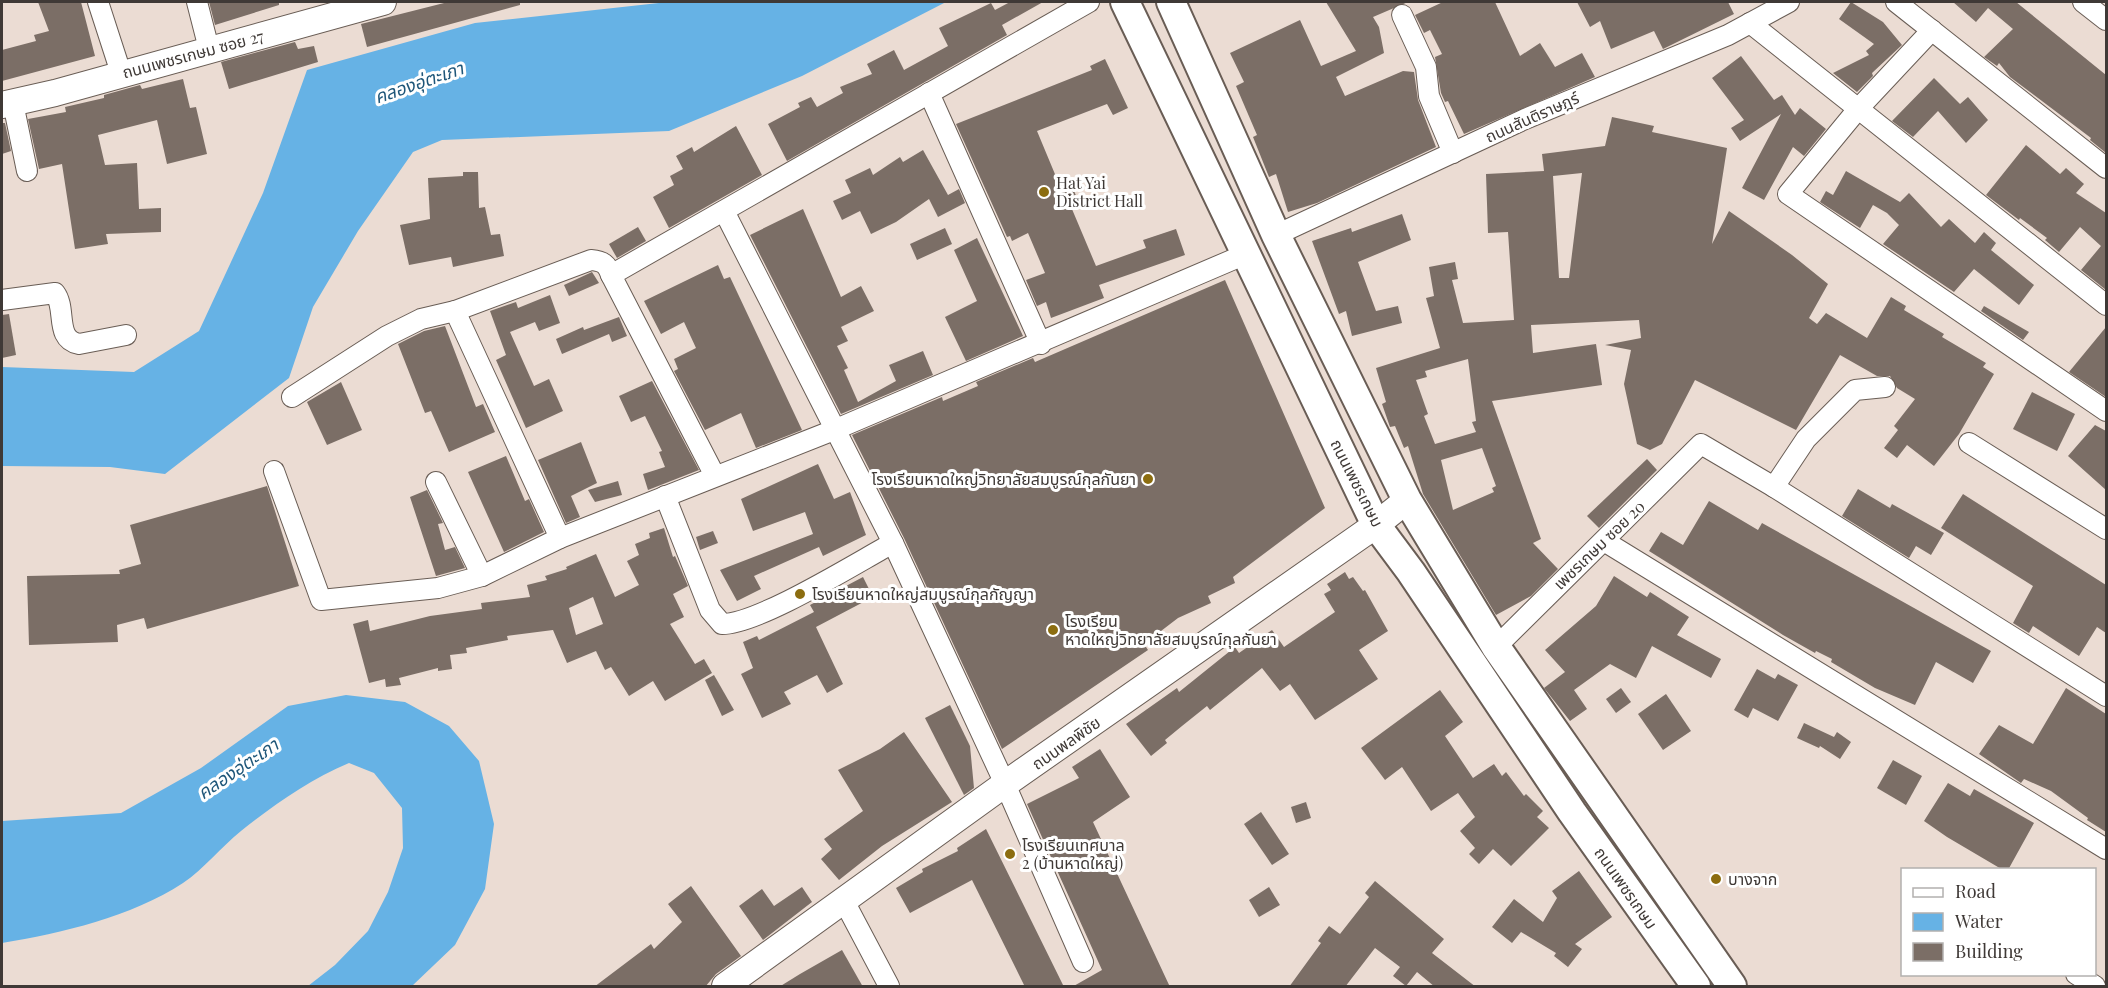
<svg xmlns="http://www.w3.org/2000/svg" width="2108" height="988" viewBox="0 0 2108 988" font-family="'Playfair Display','Noto Sans Thai',serif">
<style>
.water{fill:#66b2e5}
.building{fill:#7b6e66;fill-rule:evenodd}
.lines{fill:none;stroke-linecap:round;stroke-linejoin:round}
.minor-casing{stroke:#695d55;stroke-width:22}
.tertiary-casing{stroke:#695d55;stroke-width:28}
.secondary-casing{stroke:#695d55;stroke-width:32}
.minor{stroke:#fff;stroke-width:20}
.tertiary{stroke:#fff;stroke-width:26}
.secondary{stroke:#fff;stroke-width:28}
.poi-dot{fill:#8c6d10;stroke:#fff;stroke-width:2}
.labels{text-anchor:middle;stroke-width:6;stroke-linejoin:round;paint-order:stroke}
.street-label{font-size:16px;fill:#3f3936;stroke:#fff}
.poi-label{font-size:16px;fill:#3f3936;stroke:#fff;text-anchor:start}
.water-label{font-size:18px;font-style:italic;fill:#1e5679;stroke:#fff}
</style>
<rect width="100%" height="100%" fill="#ebdcd3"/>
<g class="water">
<path d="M668,2H946L802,76L669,131L442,140L413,152L358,231L313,307L289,378L165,474L110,467L2,466V367L134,372L199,331L263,193L307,70L475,23Z"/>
<path d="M346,695L405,702L449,726L479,761L494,824L485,889L455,945L412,986H308L335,965L368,931L388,892L403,848L402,808L374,773L349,763C309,780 275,804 241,831C221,847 204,869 183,883C131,917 62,933 2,943V821L121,813L201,768L288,706Z"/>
</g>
<g class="building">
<path d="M38,2H81L95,56L2,81V50L36,41L34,35L49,31Z"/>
<path d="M209,2H279V5L215,25Z"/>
<path d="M448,2H520V5L367,47L361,24Z"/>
<path d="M1010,2H1043L1002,25L1007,35L787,161L768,124L800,107L798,103L811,97L817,107L843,93L840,87L872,74L867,64L894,50L904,70L948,46L939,28L991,3L995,10Z"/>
<path d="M1326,2H1408L1373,17L1379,27L1384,53L1336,77L1345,96L1403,71L1414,72L1418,100L1436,147L1317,203L1288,212L1276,174L1269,177L1253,137L1257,135L1236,86L1244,82L1230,53L1300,20L1321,66L1356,51Z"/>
<path d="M1443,2H1495L1520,56L1540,43L1555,67L1582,53L1595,77L1464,134L1448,101L1445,102L1441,93L1435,57L1442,54L1430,30L1424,33L1415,15Z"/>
<path d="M1577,2H1728L1734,14L1663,49L1654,31L1611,49L1600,21L1590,27Z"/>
<path d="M1851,2L1883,22L1902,45L1872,73L1873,76L1857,92L1833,73L1869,55L1866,51L1874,44L1839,19Z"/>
<path d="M1953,2H2016L2106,75V153L2090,140L2091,138L2010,77L1999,63L1997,66L1984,57L2013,29L1988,8L1976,22Z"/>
<path d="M295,42L298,49L314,46L318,62L229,89L221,62Z"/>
<path d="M1741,56L1774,100L1782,95L1795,115L1800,108L1826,129L1804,156L1793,147L1764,200L1742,188L1781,114L1740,141L1731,128L1744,120L1712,78Z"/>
<path d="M1105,59L1128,108L1113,115L1107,104L1037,131L1057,179L1067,174L1077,198L1069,202L1096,266L1146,248L1143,240L1176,229L1185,255L1099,285L1104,298L1051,318L1046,302L1037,306L1026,280L1045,273L1028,233L1012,241L1010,236L1007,237L956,124L1092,70L1090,66Z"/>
<path d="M1934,78L1960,104L1968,97L1988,120L1966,143L1938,111L1913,137L1892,121Z"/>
<path d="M183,79L190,108L196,107L207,154L167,164L157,120L98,135L105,165L137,163L139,209L161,208V232L106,234L108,244L75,249L62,164L39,169L28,119L66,112L65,107L104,98V95L140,85L142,89Z"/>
<path d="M1612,117L1654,126L1652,132L1727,148L1712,244L1729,211L1792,255L1828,284L1809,318L1817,324L1826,313L1867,338L1891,297L1906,306L1904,310L1944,334L1942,337L1986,363L1983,367L1994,374L1959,434L1934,466L1907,445L1897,458L1884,448L1898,430L1894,426L1915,399L1897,388L1890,376H1877L1840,355L1796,430L1695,380L1662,444L1650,450L1637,444L1624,384L1631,350L1605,345L1641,338L1639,320L1531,325L1533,353L1596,344L1602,385L1492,401L1541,539L1533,543L1558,569L1531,596L1496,615L1423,494L1408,446L1404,448L1395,426L1390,427L1382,404L1386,402L1376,368L1440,348L1426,298L1434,296L1429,267L1455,262L1458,279L1452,280L1463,323L1514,320L1508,232L1488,233L1486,174L1544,171L1542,154L1605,146ZM1582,173L1569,278H1559L1553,176ZM1468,359L1476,421L1472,422L1476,432L1435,444L1424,416L1428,414L1416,380L1427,377L1425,371ZM1482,448L1496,486L1492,488L1494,492L1453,510L1441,460Z"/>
<path d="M2,123H5L11,151L2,154Z"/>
<path d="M736,126L762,175L669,228L653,197L674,185L670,176L683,169L676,156L692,147L694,152Z"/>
<path d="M2026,145L2060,174L2066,168L2084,184L2076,193L2106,213V290L2081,270L2101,246L2080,227L2059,252L2045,240L2047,238L2020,218L2019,220L1986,195Z"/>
<path d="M923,150L948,195L959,189L965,203L938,217L929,199L896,222L871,234L860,211L842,220L833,201L851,193L845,180L870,168L873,175L900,157L903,162Z"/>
<path d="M1846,171L1900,202L1909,193L1941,227L1949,219L1975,243L1984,232L1996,243L1991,250L2034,285L2019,305L1974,269L1954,292L1883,244L1899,225L1887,213L1873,205L1860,228L1820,202L1826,191L1833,195Z"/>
<path d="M463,172H478L479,208L485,207L491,235L500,234L504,256L453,267L451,257L409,265L400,225L430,219L428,178L463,176Z"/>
<path d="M803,209L841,297L861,286L874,311L841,327L848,341L837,346L848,368L844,370L858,402L896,381L889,365L923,351L933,375L841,414L750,235Z"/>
<path d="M1402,214L1411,240L1358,262L1376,311L1398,306L1402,323L1352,336L1346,311L1339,314L1312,241L1351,228L1352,232Z"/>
<path d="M638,227L646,241L617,258L609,244Z"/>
<path d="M945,228L952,244L917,260L910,244Z"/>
<path d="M977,238L1023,336L966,361L945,317L977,301L954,250Z"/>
<path d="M718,265L724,279L730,277L802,430L756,448L741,413L705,430L674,371L678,369L674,359L696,348L684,322L661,334L644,301Z"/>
<path d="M592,272L599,283L569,296L564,285Z"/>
<path d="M1225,280L1325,508L1233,577L1235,583L1208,596L1211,603L1178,618L1144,644L1148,650L1002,749L904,538L852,435L942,397L943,401L978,386L976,382L1033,358L1035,362Z"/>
<path d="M550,295L560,323L539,331L535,322L510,332L534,386L549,379L563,411L526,428L496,360L506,355L490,311L516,302L518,308Z"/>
<path d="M1984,306L2029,332L2023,340L1981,311Z"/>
<path d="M9,314L16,355L2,358V315Z"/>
<path d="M619,317L627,336L612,342L609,334L562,354L556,339L583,327L584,330Z"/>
<path d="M445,326L476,407L483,404L495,432L449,452L431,411L425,413L398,344L424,331Z"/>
<path d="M2106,327V397L2069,372Z"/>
<path d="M652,381L699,470L648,490L643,474L665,467L659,452L662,451L645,416L631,422L619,396Z"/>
<path d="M341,382L362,430L327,445L307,402Z"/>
<path d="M2032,392L2075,414L2057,451L2013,429Z"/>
<path d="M2095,425L2106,431V490L2068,456Z"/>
<path d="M581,442L597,483L571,496L580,517L566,523L538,460Z"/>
<path d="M506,456L525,501L529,499L544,532L504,552L468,472Z"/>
<path d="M1647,459L1657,470L1599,528L1587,516Z"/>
<path d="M818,464L834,499L850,492L866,535L823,556L819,547L754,576L761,589L737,601L720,570L813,534L805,512L753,531L741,499Z"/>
<path d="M618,481L622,495L595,502L588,490Z"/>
<path d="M267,486L299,586L147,629L144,618L117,625L118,642L29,645L27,576L120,574L119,570L141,564L130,525Z"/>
<path d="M1858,489L1890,508L1892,504L1944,533L1931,555L1916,546L1909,558L1842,516Z"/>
<path d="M427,490L443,523L438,524L445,550L455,547L465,568L436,576L410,497Z"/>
<path d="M1963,494L2106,585V633L2097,627L2079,656L2033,626L2029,633L2013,623L2033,586L1941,528Z"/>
<path d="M1709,501L1758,530L1762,523L1991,651L1973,683L1936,662L1915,705L1875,688L1831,662L1832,659L1816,651L1815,653L1783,635L1649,551L1661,532L1683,545Z"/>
<path d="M664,528L673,557L675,556L688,586L673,594L684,617L670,624L695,664L704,659L712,673L665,701L653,681L629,696L611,667L605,670L596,651L567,663L553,630L507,636L508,640L466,648L467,653L450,655L452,669L438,671V668L399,678L401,685L386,687L385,679L369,683L353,624L368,620L370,631L430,616L482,609L481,603L530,597L527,585L547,580L545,576L567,569L566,567L596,554L615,597L639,585L627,561L639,555L635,544L650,538L649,533ZM593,597L603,624L576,635L569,608Z"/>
<path d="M713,531L718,543L700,550L696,537Z"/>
<path d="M1345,572L1349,579L1353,577L1363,591L1365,590L1388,631L1359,650L1378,679L1315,720L1290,684L1280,691L1262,668L1210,710L1207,706L1182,726L1165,740L1167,743L1151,756L1126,724L1177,688L1179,692L1235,647L1239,653L1272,630L1284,647L1335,612L1324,594L1331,590L1327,584Z"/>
<path d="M1614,576L1647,597L1650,592L1689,617L1677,635L1721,659L1711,678L1652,646L1636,678L1610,664L1574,690L1587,709L1570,721L1544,688L1565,672L1545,650L1596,606Z"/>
<path d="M863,577L873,597L816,627L843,684L827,693L817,675L784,692L791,704L762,718L741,674L753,668L743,642L757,636L759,640L814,612L810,605Z"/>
<path d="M1757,669L1775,679L1778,674L1798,685L1778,721L1753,708L1748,718L1734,710Z"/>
<path d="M714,675L734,710L722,716L705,680Z"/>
<path d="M1621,688L1631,702L1616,713L1606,699Z"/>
<path d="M2066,688L2106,714V832L2087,820L2088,818L2051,791L2024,779L2021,783L1979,754L1999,725L2033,744Z"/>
<path d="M1440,690L1463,722L1445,736L1473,778L1494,764L1502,776L1506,772L1524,796L1526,794L1543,811L1537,817L1549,828L1511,866L1493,849L1479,864L1469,854L1475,848L1460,831L1475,817L1458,793L1431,811L1402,767L1385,780L1361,748Z"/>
<path d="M1666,694L1691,731L1663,750L1638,714Z"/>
<path d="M950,705L970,746L974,788L964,795L925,718Z"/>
<path d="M1804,723L1834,737L1837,732L1851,742L1840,759L1820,746L1819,748L1797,738Z"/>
<path d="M904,732L952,802L882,846L839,880L821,859L832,849L824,839L863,811L838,770L880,749Z"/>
<path d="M1100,749L1130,797L1093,822L1170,987H1072L1102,970L1027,804L1079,778L1072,767Z"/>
<path d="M1893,760L1922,776L1906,805L1877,788Z"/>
<path d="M1948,783L1970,796L1974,789L2034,823L2008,870H2003L1947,837L1924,821Z"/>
<path d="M1306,802L1311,818L1296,823L1291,807Z"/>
<path d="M1261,812L1289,854L1272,865L1244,824Z"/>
<path d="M986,829L1064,987H1025L972,880L910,913L896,888L923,872L922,869L958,851L957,848Z"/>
<path d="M1579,871L1612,917L1575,944L1582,949L1568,967L1554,956L1556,953L1521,932L1512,943L1492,927L1514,899L1543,922L1557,898L1552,891Z"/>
<path d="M1375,881L1444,939L1432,953L1476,987H1435L1417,972L1406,986L1393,976L1400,967L1375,948L1345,987H1289L1321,943L1318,941L1329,926L1340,934L1369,897L1365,893Z"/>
<path d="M691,886L741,956L716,974L705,987H594L651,944L654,949L682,922L668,904Z"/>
<path d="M802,887L812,902L763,940L739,906L762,889L774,906Z"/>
<path d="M1269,887L1280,905L1259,917L1249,900Z"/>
<path d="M842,950L863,987H779L800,974Z"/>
</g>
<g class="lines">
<defs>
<g id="minor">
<path d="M98,2L121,73"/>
<path d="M197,2L209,49"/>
<path d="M1896,2L2106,168"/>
<path d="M2083,2L2106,20"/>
<path d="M1402,15L1426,67L1429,96L1453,153"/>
<path d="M1750,23L2106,305"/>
<path d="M1932,30L1858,109L1788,194L2106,411"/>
<path d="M929,93L1041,344"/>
<path d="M13,103L27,171"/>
<path d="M724,211L893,543L1005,784L1083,962"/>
<path d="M1276,235L1525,119L1728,35L1789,2"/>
<path d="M2,300L55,293C67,309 54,339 79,344L126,335"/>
<path d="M455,311L560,538"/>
<path d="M292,397L387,336L421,319L455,311L591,260C603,261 607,264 611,275"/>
<path d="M1969,443L2106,529"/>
<path d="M274,471L321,600L438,588L482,576L560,538L834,430L1246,254"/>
<path d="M715,476L611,275L1089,2"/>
<path d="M436,482L482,576"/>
<path d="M1774,487L1806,439L1855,390L1885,387"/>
<path d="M665,496L710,610L722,624C759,624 856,563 893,543"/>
<path d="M1604,541L2106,849"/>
<path d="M1496,647L1701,444L1774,487L2106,696"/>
<path d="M844,901L889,986"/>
<path d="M2076,974L2095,986"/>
</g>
<g id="tertiary">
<path d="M2,105L55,93L383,2"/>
<path d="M725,986L1005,784L1376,525L1407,500"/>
</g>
<g id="secondary">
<path d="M1125,2L1376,525L1411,572L1572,812L1696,986"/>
<path d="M1171,2L1276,235L1407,500L1496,647L1732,986"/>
</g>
</defs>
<use href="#minor" class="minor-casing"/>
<use href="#tertiary" class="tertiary-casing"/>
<use href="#secondary" class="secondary-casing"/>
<use href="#minor" class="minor"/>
<use href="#tertiary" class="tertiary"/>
<use href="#secondary" class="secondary"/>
</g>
<g class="poi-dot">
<circle cx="1044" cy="192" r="6"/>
<circle cx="1148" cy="479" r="6"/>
<circle cx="800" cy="594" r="6"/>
<circle cx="1053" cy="630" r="6"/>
<circle cx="1010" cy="854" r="6"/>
<circle cx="1716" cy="879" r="6"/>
</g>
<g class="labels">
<g class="street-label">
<text transform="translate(193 54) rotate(-15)" y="6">ถนนเพชรเกษม ซอย 27</text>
<text transform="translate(1532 117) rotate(-24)" y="6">ถนนสันติราษฎร์</text>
<text transform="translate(1357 483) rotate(63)" y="6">ถนนเพชรเกษม</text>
<text transform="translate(1599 545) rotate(-44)" y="6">เพชรเกษม ซอย 20</text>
<text transform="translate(1066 743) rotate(-35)" y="6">ถนนพลพิชัย</text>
<text transform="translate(1626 888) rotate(55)" y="6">ถนนเพชรเกษม</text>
</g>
<g class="poi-label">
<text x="1056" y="189">Hat Yai<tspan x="1056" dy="18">District Hall</tspan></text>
<text x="1136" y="485" text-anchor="end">โรงเรียนหาดใหญ่วิทยาลัยสมบูรณ์กุลกันยา</text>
<text x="812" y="600">โรงเรียนหาดใหญ่สมบูรณ์กุลกัญญา</text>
<text x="1065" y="627">โรงเรียน<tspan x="1065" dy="18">หาดใหญ่วิทยาลัยสมบูรณ์กุลกันยา</tspan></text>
<text x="1022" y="851">โรงเรียนเทศบาล<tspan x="1022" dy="18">2 (บ้านหาดใหญ่)</tspan></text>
<text x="1728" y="885">บางจาก</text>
</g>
<g class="water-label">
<text transform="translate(419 83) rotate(-19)" y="6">คลองอุ่ตะเภา</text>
<text transform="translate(238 769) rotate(-34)" y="6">คลองอุ่ตะเภา</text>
</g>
</g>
<rect width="2108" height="988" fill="none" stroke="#3f3936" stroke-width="6"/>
<rect x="1901" y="868" width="195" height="108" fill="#ffffff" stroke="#b2b0af" stroke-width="1.5"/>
<rect x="1913" y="888" width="30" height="9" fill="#ffffff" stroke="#b2b0af" stroke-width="1.5"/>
<text x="1955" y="898" font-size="18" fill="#3f3936">Road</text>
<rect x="1913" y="913" width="30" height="18" fill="#66b2e5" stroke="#b2b0af" stroke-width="1.5"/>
<text x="1955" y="928" font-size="18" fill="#3f3936">Water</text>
<rect x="1913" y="943" width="30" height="18" fill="#7b6e66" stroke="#b2b0af" stroke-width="1.5"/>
<text x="1955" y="958" font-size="18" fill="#3f3936">Building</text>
</svg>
